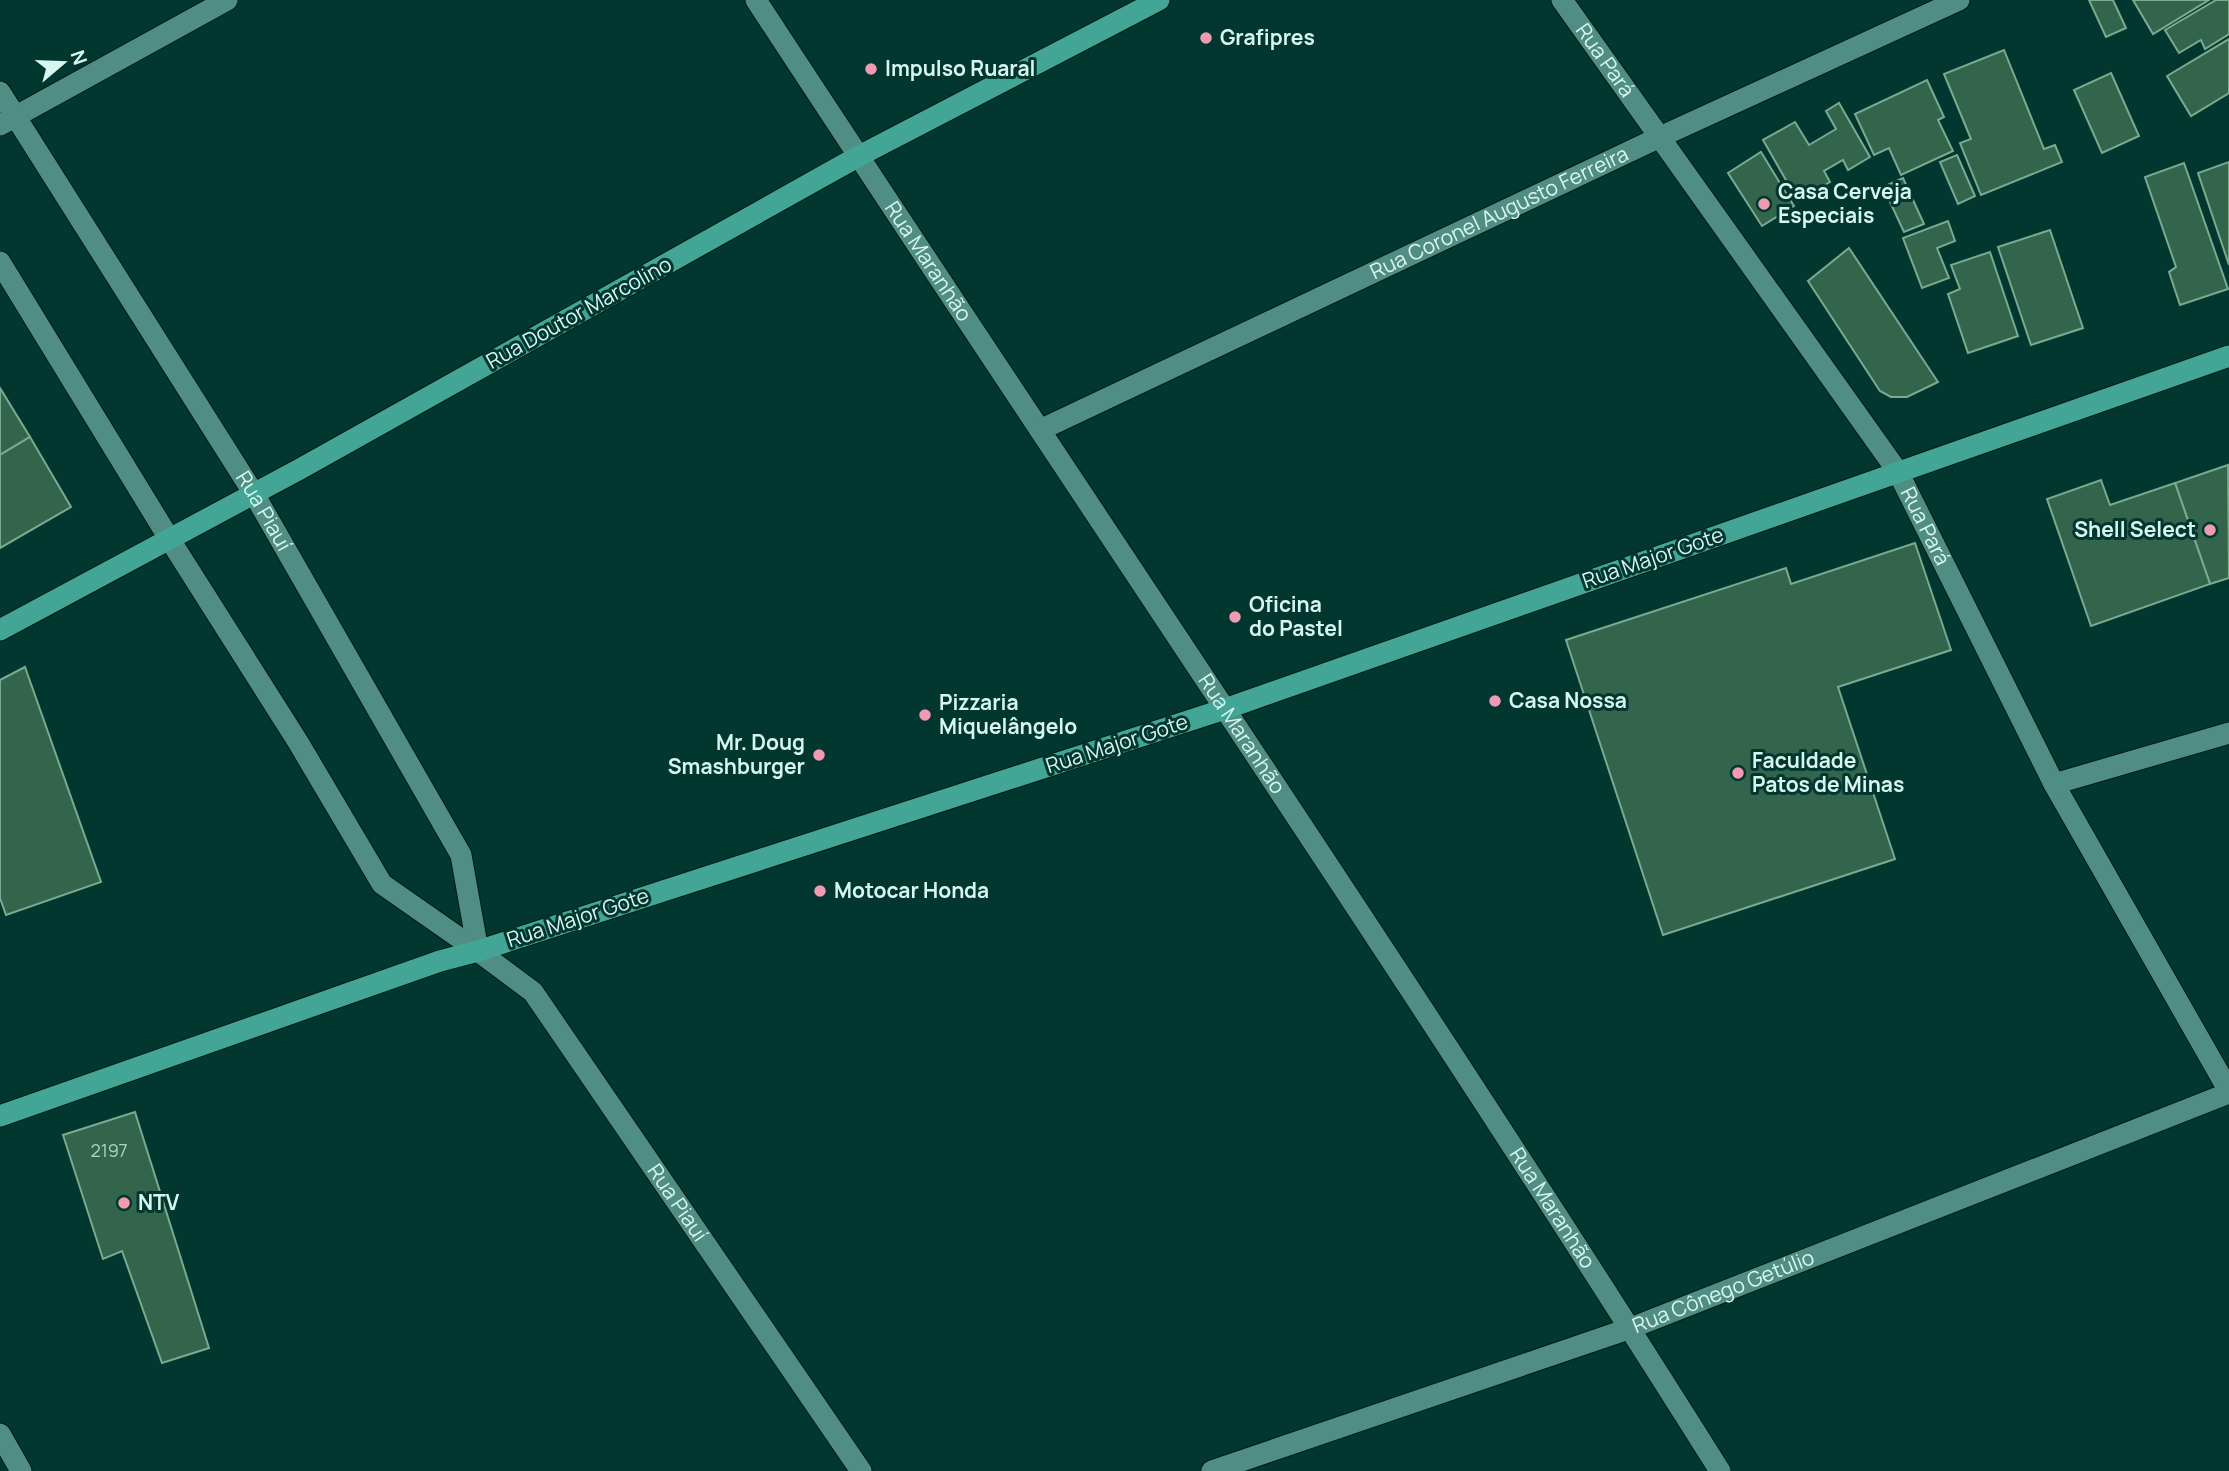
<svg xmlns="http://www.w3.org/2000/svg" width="2229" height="1471" viewBox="0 0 2229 1471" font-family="Manrope,sans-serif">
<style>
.building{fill:#33644c;stroke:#79ab90;stroke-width:2}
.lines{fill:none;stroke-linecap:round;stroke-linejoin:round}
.street-casing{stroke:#001c17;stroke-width:23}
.secondary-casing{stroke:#001c17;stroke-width:23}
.primary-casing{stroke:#001c17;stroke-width:23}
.street{stroke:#508d82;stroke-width:21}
.secondary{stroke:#508d82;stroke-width:21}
.primary{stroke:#43a595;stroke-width:21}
.poi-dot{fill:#f19ab4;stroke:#02372f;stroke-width:2.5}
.labels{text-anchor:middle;stroke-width:6;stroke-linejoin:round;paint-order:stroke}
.number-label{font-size:18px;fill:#aed2c6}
.poi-label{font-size:21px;font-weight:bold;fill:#d7f6ef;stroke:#02372f;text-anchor:start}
.street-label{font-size:21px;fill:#d7f6ef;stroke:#02372f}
</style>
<rect width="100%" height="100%" fill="#02372f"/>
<g class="building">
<path d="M2089,0H2113L2126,28L2106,37Z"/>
<path d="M2133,0H2209L2153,34Z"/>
<path d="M2216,0H2229V34L2205,49L2201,40L2179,53L2165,30Z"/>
<path d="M2229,39V93L2191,116L2167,76Z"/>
<path d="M2004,50L2044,149L2055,145L2062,162L1981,195L1960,143L1971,139L1944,74Z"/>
<path d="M2111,73L2139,136L2102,153L2074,90Z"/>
<path d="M1927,80L1944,117L1938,120L1953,151L1901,175L1889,148L1874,155L1855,114Z"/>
<path d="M1839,103L1870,157L1848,170L1843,160L1824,171L1830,182L1798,201L1763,140L1795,122L1809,145L1836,129L1826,111Z"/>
<path d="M1761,152L1794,206L1762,226L1728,173Z"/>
<path d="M1957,155L1975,196L1958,204L1940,162Z"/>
<path d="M2229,162V265L2198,173Z"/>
<path d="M2184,163L2228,289L2180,305L2169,272L2176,267L2145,177Z"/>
<path d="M1903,178L1924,224L1904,232L1883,187Z"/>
<path d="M1948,221L1955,241L1937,248L1949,278L1922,288L1903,238Z"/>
<path d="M2050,230L2083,328L2031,345L1998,247Z"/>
<path d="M1849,248L1938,382L1907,397H1891L1880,391L1808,281Z"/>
<path d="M1990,252L2018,336L1968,353L1948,294L1960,289L1951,265Z"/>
<path d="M0,388L30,437L0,455Z"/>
<path d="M30,437L71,507L0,548V455Z"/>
<path d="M2228,465L2229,578L2210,584L2175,483Z"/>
<path d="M2101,480L2110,505L2175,483L2210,584L2091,626L2047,499Z"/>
<path d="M1915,543L1951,650L1838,687L1895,859L1663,935L1566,640L1786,568L1791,584Z"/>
<path d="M25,667L101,882L6,915L0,898V680Z"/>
<path d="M135,1112L209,1348L162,1363L122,1251L103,1259L63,1135Z"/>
</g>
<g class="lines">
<defs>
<g id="street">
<path id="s1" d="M756,0C1077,491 1408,975 1720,1471"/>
<path id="s2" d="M1562,0L1898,472L2054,784L2229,1091"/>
<path d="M0,125L227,0"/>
<path id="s3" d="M1040,430L1660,137L1959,0"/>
<path d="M2054,784L2229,733"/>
<path d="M0,1434L21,1471"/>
<path id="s4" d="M1212,1471L1631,1328L2229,1093"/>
</g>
<g id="secondary">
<path id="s5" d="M0,92L254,494L461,855L478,951"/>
<path id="s6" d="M0,262L170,540L298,742L382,884L478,951L533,992L861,1471"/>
</g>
<g id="primary">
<path d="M0,630L300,469L859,156L1159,0"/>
<path d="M0,1116L440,961L478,951L1225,709L2229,356"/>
</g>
</defs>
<use href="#street" class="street-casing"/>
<use href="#secondary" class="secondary-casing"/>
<use href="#primary" class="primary-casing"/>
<use href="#street" class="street"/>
<use href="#secondary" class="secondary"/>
<use href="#primary" class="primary"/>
</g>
<g class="poi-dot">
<circle cx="1206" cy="38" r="7"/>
<circle cx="871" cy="69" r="7"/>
<circle cx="1764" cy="204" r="7"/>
<circle cx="2210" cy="530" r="7"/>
<circle cx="1235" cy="617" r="7"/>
<circle cx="1495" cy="701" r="7"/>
<circle cx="925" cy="715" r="7"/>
<circle cx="819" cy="755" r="7"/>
<circle cx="1738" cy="773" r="7"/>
<circle cx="820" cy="891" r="7"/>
<circle cx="124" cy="1203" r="7"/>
</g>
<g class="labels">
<g class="number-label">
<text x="109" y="1157">2197</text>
</g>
<g class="poi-label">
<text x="1220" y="45">Grafipres</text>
<text x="885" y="76">Impulso Ruaral</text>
<text x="1778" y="199">Casa Cerveja<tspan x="1778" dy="24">Especiais</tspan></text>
<text x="2196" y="537" text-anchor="end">Shell Select</text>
<text x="1249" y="612">Oficina<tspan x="1249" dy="24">do Pastel</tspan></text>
<text x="1509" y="708">Casa Nossa</text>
<text x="939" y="710">Pizzaria<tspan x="939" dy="24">Miquelângelo</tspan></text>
<text x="805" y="750" text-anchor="end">Mr. Doug<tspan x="805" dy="24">Smashburger</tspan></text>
<text x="1752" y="768">Faculdade<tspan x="1752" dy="24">Patos de Minas</tspan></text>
<text x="834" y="898">Motocar Honda</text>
<text x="138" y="1210">NTV</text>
</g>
<g class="street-label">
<text dy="7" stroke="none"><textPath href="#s2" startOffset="74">Rua Pará</textPath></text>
<text dy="7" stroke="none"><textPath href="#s3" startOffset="508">Rua Coronel Augusto Ferreira</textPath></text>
<text dy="7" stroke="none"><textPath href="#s1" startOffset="313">Rua Maranhão</textPath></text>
<text transform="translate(579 313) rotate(-29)" y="7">Rua Doutor Marcolino</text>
<text dy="7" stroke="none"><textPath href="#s5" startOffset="495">Rua Piauí</textPath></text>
<text dy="7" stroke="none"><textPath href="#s2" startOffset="640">Rua Pará</textPath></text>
<text transform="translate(1653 558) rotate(-19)" y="7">Rua Major Gote</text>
<text dy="7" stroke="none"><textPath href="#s1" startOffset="880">Rua Maranhão</textPath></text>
<text transform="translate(1117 744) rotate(-18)" y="7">Rua Major Gote</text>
<text transform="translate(578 918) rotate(-18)" y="7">Rua Major Gote</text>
<text dy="7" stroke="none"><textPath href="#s6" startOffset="1171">Rua Piauí</textPath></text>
<text dy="7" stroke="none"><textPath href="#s1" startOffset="1447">Rua Maranhão</textPath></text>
<text dy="7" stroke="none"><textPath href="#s4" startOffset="542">Rua Cônego Getúlio</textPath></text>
</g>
</g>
<g transform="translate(63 63) rotate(71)" stroke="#02372f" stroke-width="5" paint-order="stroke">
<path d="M0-5L12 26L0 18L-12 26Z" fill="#d7f6ef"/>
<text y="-10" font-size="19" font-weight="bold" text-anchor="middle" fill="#d7f6ef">N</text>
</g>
</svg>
